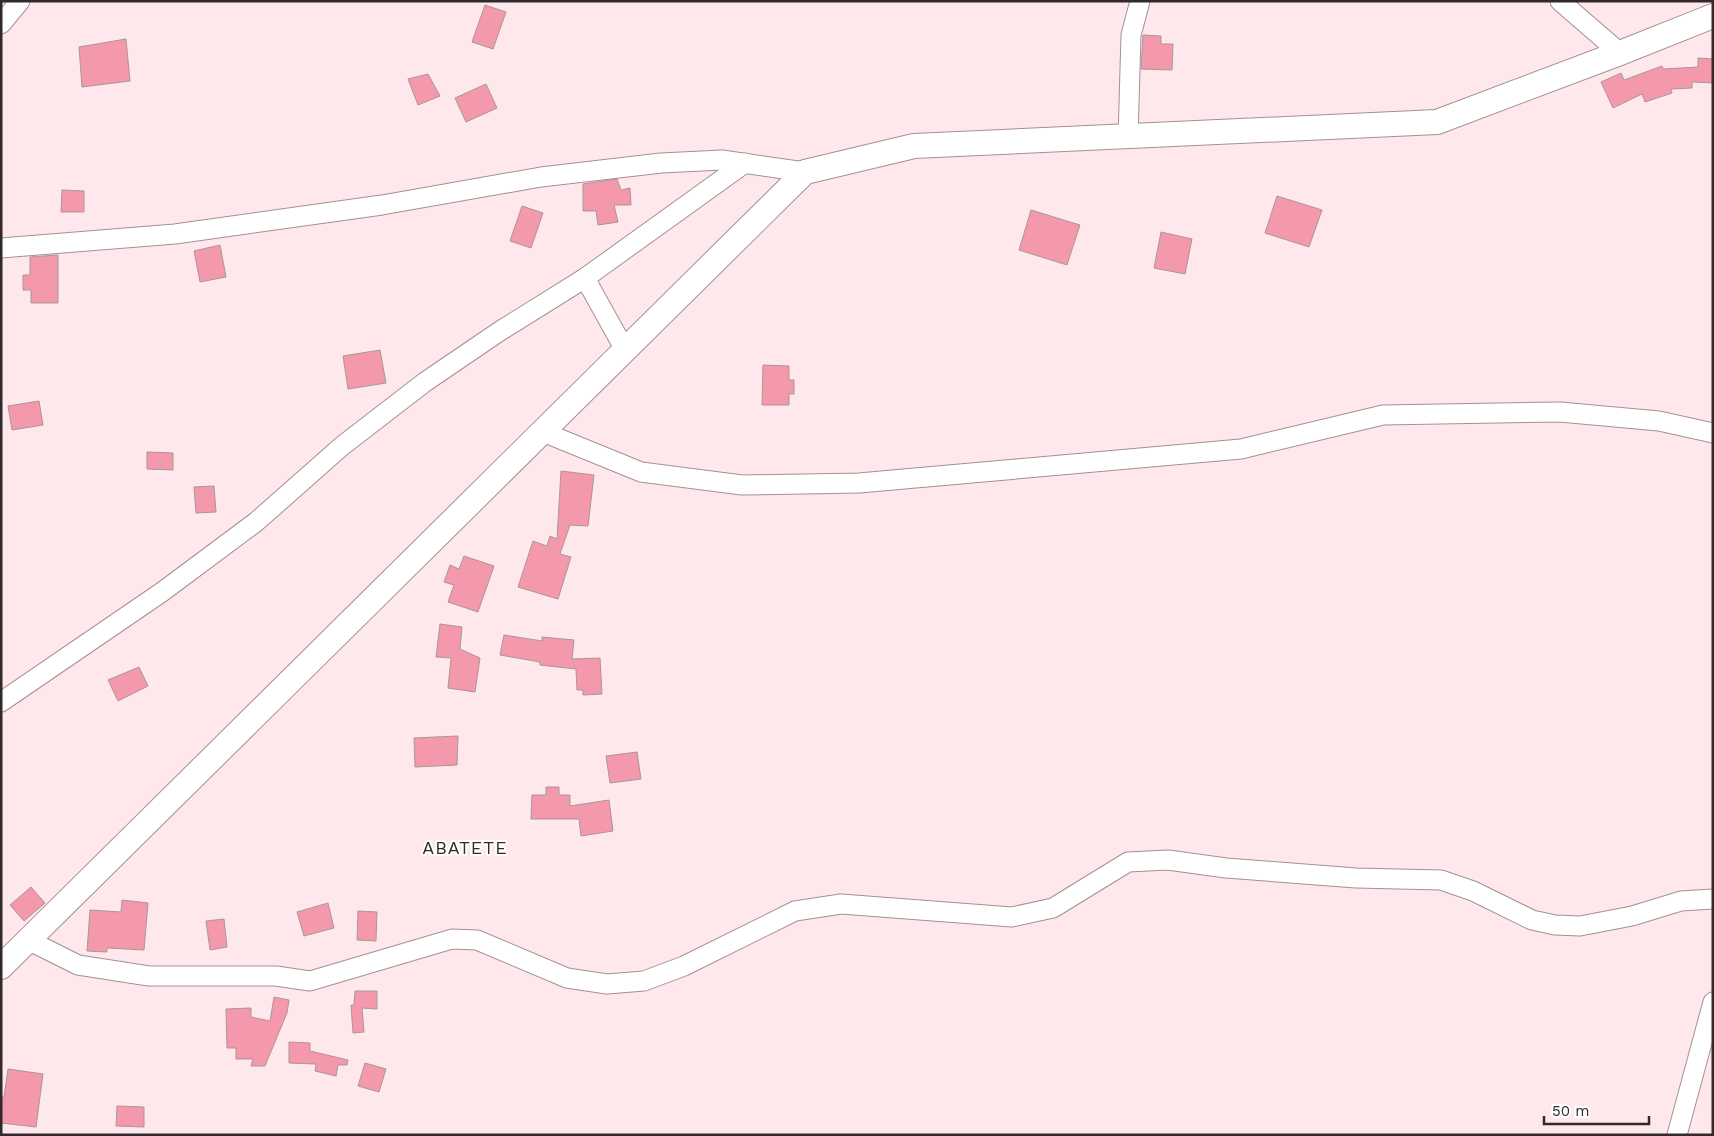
<svg xmlns="http://www.w3.org/2000/svg" width="1714" height="1136" viewBox="0 0 1714 1136" font-family="'Work Sans',sans-serif">
<style>
.building{fill:#f498ac;stroke:#a99699}
.lines{fill:none;stroke-linecap:round;stroke-linejoin:round}
.minor-casing{stroke:#a49094;stroke-width:21}
.major-casing{stroke:#a49094;stroke-width:26}
.minor{stroke:#fff;stroke-width:19}
.major{stroke:#fff;stroke-width:24}
.labels{text-anchor:middle;stroke-width:4;stroke-linejoin:round;paint-order:stroke}
.quarter-label{font-size:18px;letter-spacing:1px;fill:#31292b;stroke:#fff}
</style>
<rect width="100%" height="100%" fill="#fee8ec"/>
<g class="building">
<path d="M485,5L506,12L493,49L472,42Z"/>
<path d="M1143,35L1161,36V44H1173L1172,70L1141,69Z"/>
<path d="M126,39L130,81L82,87L79,47Z"/>
<path d="M1698,58L1713,59V83L1692,82V88L1671,89L1672,93L1645,102L1642,94L1613,108L1601,82L1621,73L1624,80L1662,66L1663,69L1698,67Z"/>
<path d="M428,74L440,96L418,105L408,79Z"/>
<path d="M486,84L497,108L466,122L455,98Z"/>
<path d="M617,179L621,190L630,188L631,205H614L618,222L598,225L596,211H583V184Z"/>
<path d="M62,190L84,191V212H61Z"/>
<path d="M1277,196L1322,210L1309,247L1265,233Z"/>
<path d="M522,206L543,213L531,248L510,241Z"/>
<path d="M1031,210L1080,225L1067,265L1019,250Z"/>
<path d="M1161,232L1192,239L1185,274L1154,268Z"/>
<path d="M220,245L226,277L200,282L194,251Z"/>
<path d="M58,255V303H31V290H23V275H30V257Z"/>
<path d="M380,350L386,383L348,389L343,356Z"/>
<path d="M763,365L789,366V380H794V394H789V405H762Z"/>
<path d="M39,401L43,425L12,430L8,406Z"/>
<path d="M147,452L173,453V470L147,469Z"/>
<path d="M561,471L594,475L588,526L570,525L560,554L571,557L558,599L518,587L533,541L547,546L550,536L557,539Z"/>
<path d="M214,486L216,512L196,513L194,487Z"/>
<path d="M464,556L494,566L478,612L448,602L454,585L444,582L450,565L459,569Z"/>
<path d="M440,624L462,627L460,649L480,658L475,692L448,688L451,658L436,657Z"/>
<path d="M504,635L542,641V637L574,640L572,659L600,658L602,694L583,695V690H577L576,669L540,665V662L500,655Z"/>
<path d="M139,667L148,686L118,701L108,680Z"/>
<path d="M458,736L457,765L415,767L414,738Z"/>
<path d="M637,752L641,779L610,783L606,756Z"/>
<path d="M546,787H559V795H570V806L609,800L613,831L581,836L579,819H531L532,795H546Z"/>
<path d="M31,887L45,903L24,921L10,905Z"/>
<path d="M122,900L148,903L144,950L107,948V952L87,951L90,910L121,912Z"/>
<path d="M328,903L334,928L304,936L297,912Z"/>
<path d="M358,911L377,912L376,941L357,940Z"/>
<path d="M224,919L227,947L210,950L206,921Z"/>
<path d="M355,991H377V1009L362,1008L364,1032L353,1033L351,1005H354Z"/>
<path d="M274,997L289,1000L287,1013L265,1066H251L253,1059H236V1048H227L226,1009L251,1008V1017L270,1021Z"/>
<path d="M289,1042L310,1043V1051L348,1060L347,1065H338L336,1076L315,1071L316,1064L289,1063Z"/>
<path d="M365,1063L386,1069L379,1092L358,1086Z"/>
<path d="M8,1069L43,1074L36,1127L1,1123V1097H4Z"/>
<path d="M117,1106L144,1107V1127L116,1126Z"/>
</g>
<g class="lines">
<defs>
<g id="minor">
<path d="M1560,1L1620,53"/>
<path d="M1,24L20,1"/>
<path d="M1128,138L1131,35L1140,1"/>
<path d="M1,248L175,234L382,205L541,177L661,163L722,160L805,172"/>
<path d="M585,278L625,350"/>
<path d="M543,432L641,472L742,485L859,483L1241,449L1383,415L1560,412L1659,421L1713,433"/>
<path d="M1,702L162,592L256,522L342,446L425,382L500,331L585,278L745,163"/>
<path d="M28,940L78,965L149,976H276L310,981L452,939L477,940L567,978L607,984L644,981L684,966L795,911L841,904L1012,917L1053,908L1128,862L1168,860L1226,868L1356,878L1441,880L1473,891L1532,920L1555,925L1580,926L1632,916L1681,901L1713,899"/>
<path d="M1677,1135L1713,1002"/>
</g>
<path id="major" d="M1,967L805,172L914,146L1437,122L1620,53L1713,16"/>
</defs>
<use href="#minor" class="minor-casing"/>
<use href="#major" class="major-casing"/>
<use href="#minor" class="minor"/>
<use href="#major" class="major"/>
</g>
<g class="labels">
<g class="quarter-label">
<text x="465" y="854">ABATETE</text>
</g>
</g>
<rect width="1714" height="1136" fill="none" stroke="#31292b" stroke-width="5"/>
<path d="M1544 1116v8h105v-8" fill="none" stroke="#31292b" stroke-width="2.5"/>
<text x="1552" y="1116" font-size="15" fill="#31292b" stroke="#ffffff" stroke-width="4" paint-order="stroke">50 m</text>
</svg>
